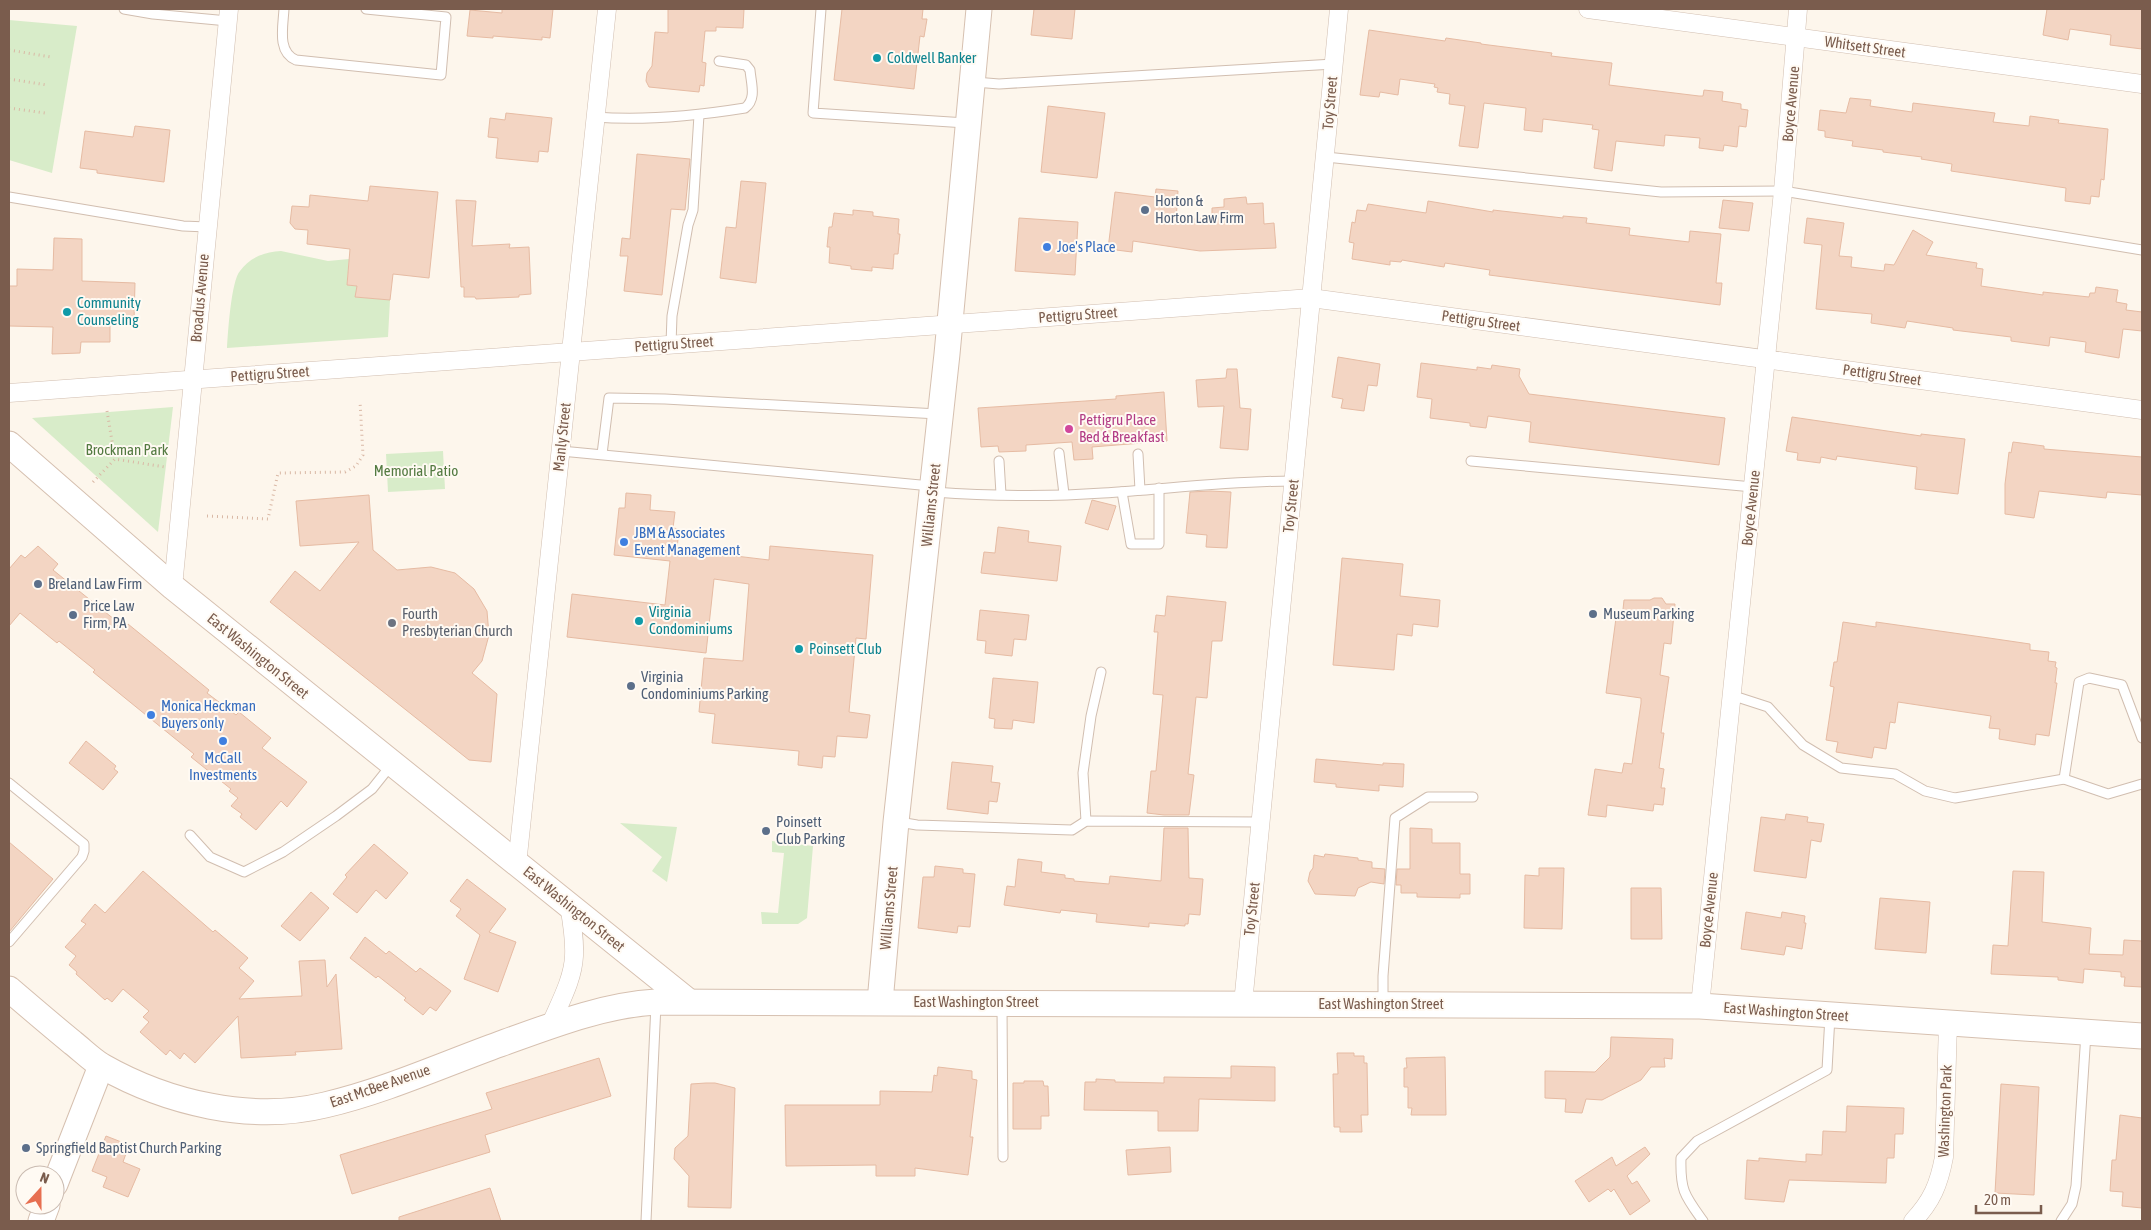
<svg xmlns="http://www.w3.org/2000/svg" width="2151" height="1230" viewBox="0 0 2151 1230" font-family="'Asap Condensed',sans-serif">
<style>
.green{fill:#d8ecc9}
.building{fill:#f3d5c3;stroke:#e6bba3}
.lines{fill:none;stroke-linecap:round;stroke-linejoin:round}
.lane-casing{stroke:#d1beb0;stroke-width:11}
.street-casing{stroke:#d1beb0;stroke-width:19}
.secondary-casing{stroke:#d6c0b0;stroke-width:27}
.path{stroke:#d9b8a5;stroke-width:3;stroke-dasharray:1 4;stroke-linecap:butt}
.lane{stroke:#fff;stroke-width:9}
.street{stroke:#fff;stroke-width:18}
.secondary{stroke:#fff;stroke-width:25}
.culture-dot{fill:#0f9aa8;stroke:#fffaf3;stroke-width:2}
.service-dot{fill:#5c6f8a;stroke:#fffaf3;stroke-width:2}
.shop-dot{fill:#3f7fe0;stroke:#fffaf3;stroke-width:2}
.hotel-dot{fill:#d1479c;stroke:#fffaf3;stroke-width:2}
.worship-dot{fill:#6b7280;stroke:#fffaf3;stroke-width:2}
.labels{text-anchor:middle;stroke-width:4;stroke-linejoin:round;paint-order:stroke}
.street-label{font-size:15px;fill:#7a5c4d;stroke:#fffaf3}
.culture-label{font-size:15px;fill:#0d838f;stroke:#fffaf3;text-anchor:start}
.service-label{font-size:15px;fill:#4e5e75;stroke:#fffaf3;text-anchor:start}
.shop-label{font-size:15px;fill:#366cbe;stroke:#fffaf3;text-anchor:start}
.hotel-label{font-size:15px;fill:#b23c85;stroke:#fffaf3;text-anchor:start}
.park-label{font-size:15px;fill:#537a41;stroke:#fffaf3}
.worship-label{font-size:15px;fill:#5b616d;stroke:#fffaf3;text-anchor:start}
</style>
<rect width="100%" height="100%" fill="#fdf6ec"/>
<g class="green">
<path d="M9,20L77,26L52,173L9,160Z"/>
<path d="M281,251L328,261L349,259L347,285L357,286L356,297L390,300L388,337L227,348C228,333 231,281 240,271C250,257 265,252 281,251Z"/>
<path d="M173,407L158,532L32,418Z"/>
<path d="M443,451L445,489L388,492L386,454Z"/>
<path d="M620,823L677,827L667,882L652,871L662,857Z"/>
<path d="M772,841L813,846L807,918L798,924H762L761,912L778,913L784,853L772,852Z"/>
</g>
<g class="building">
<path d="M502,9H553L550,38L542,37V40L493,36V38L467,36L470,10L502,13Z"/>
<path d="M668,9H744L743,28L716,27V31H705L702,62L706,63L704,86L700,85L699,92L649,87L646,81L647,73L652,66L655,32L668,33Z"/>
<path d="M842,9H923L922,19H927L924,37L920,36L914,89L834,80Z"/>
<path d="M1034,9H1075L1072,39L1031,35Z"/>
<path d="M2047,9H2142V49L2110,45L2111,35L2070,29L2068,40L2043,35Z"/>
<path d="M1369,30L1445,41L1446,38L1481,43V44L1552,53L1551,56L1612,63L1609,85L1699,96H1703L1704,90L1723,92L1722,101L1741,104V109L1748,110L1746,127L1739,126L1737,147L1724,145L1723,151L1699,148L1700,138L1665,135L1664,146L1616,141L1612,171L1594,168L1599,130L1592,129L1593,125L1543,119L1542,132L1524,130L1526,108L1484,103L1478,148L1459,146L1465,106L1449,104L1450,94L1437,92L1438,88L1434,87L1435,84L1400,79L1398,95L1380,92L1379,97L1360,95Z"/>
<path d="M1850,98L1871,100L1870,106L1912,112L1913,103L1995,113L1993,122L2029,126L2030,116L2059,120L2058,123L2108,129L2104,180L2101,179L2099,197L2091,196L2090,204L2065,201L2066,188L1951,171L1952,164L1921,159L1922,157L1883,152V150L1852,146L1853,141L1825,137V131L1818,130L1820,110L1846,113Z"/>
<path d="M1048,106L1105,113L1097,178L1041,172Z"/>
<path d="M506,113L552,118L548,152L539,151L538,162L496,158L498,138L488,137L490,118L505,120Z"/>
<path d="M135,126L170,130L164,182L97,173V170L80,168L85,131L133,137Z"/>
<path d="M637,154L690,159L685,210L671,209L662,295L624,291L628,256H620L622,238L630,239Z"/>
<path d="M741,181L766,183L756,283L720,278L726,227L736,228Z"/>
<path d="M370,186L438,192L429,278L393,274L390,300L355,297L357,286L347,285L350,249L307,244L308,230L295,229L290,223L292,206L309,207L310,195L368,201Z"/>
<path d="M1156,189L1178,191L1176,221L1212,217V208L1224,207V199L1246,197L1247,204L1263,203L1264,224L1274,223L1276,248L1200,251L1133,241L1132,252L1108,249L1115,192L1155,197Z"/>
<path d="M456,200L476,201L472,246L510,244L509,248L529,247L531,294L519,295V297L476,299L475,297H464V287H461Z"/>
<path d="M1723,200L1753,203L1749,231L1719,228Z"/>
<path d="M1428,201L1493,212V210L1563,218V216L1587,218L1586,223L1630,228L1629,235L1689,242L1690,231L1721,234L1716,283H1722L1720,305L1489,275L1490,270L1445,263L1444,267L1402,260L1401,262L1390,261V265L1352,259L1354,243L1349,242L1352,222L1355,223L1357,210L1366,211L1368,204L1426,213Z"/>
<path d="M853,210L873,212V216L899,219L898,234H900L898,254H894L893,269L872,267V271L851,269V266L829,263L830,247H827L829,227H832L834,213L853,215Z"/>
<path d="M1019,218L1078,222L1075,275L1015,271Z"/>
<path d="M1807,218L1844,223L1839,256L1852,257L1851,267L1884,271L1885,264L1894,265L1913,230L1933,242L1926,255L1977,263L1976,268L1983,269L1981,286L2043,295V292L2089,297L2090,293H2095L2096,287L2118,290L2116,302L2127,304L2126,310L2142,312V331L2123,329L2119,358L2085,352L2086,342L2050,337L2049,346L2011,341V337L1953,330V328L1907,321L1905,328L1871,323L1872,314L1816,309L1822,245L1804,243Z"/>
<path d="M54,238L82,239V281L135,283L134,320H110V342H81L80,353L52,354L53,327L9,326V286H17V269L53,270Z"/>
<path d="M1338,357L1380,364L1377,386L1368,385L1364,411L1341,408L1343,399L1332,397Z"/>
<path d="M1421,363L1477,370V367L1491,369L1492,365L1520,369L1519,376L1529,394L1725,418L1719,465L1529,442L1531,422L1488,416L1486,428L1470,426V423L1430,418L1432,399L1417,397Z"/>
<path d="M1227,369H1237L1240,408L1251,409L1248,450L1220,448L1224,406L1198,407L1196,380L1226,378Z"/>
<path d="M1164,392L1167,441L1092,447L1093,459L1074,460L1072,442L1026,445V451L999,452L998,446L981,447L978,408L1116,399V396Z"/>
<path d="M1792,417L1921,436V434L1965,439L1958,494L1915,489L1917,467L1837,456L1836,460L1821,457L1820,463L1797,460L1798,453L1786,451Z"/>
<path d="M2013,442L2044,446V449L2142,457V495L2107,492L2106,498L2039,491L2034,518L2005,514V484L2009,452L2011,453Z"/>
<path d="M1210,491L1231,492L1227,548L1206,547L1207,535L1186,533L1190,492Z"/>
<path d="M626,493L651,495L650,510L675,512L673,528L679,529L677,549L769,560L770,546L873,555L866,639L856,638L849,712L870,715L867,738L837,736L835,757L823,756L822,768L798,765L799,751L712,743L715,714L699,712L704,658L743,661L749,584L714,579L706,653L567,637L572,594L665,605L670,561L614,555L619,508H625Z"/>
<path d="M369,495L373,550L397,570L431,567L455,573L474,589L487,611L489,635L482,661L472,673L497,694L491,762L469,760L270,602L295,571L320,591L359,542L300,546L296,501Z"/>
<path d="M1092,500L1116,506L1108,530L1085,523Z"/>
<path d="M998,527L1029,531L1028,542L1061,546L1057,581L981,573L984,552L995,553Z"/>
<path d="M38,546L58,564L53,570L125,628L128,624L209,690L207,693L236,715L239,712L271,738L262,748L307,782L287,807L281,801L256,830L240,817L242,814L231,806L238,798L229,791L231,789L191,757L194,754L93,672L95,670L59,641L57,643L20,613L9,626V569L21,555L25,558Z"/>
<path d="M1342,558L1403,564L1400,596L1440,600L1438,627L1413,624L1412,636L1397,634L1394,670L1333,665Z"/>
<path d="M1167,596L1226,602L1222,641H1212L1207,698L1196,697L1188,774L1194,775L1189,815H1164L1147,813L1151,771H1156L1163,695L1153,694L1158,632H1154L1156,615L1165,616Z"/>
<path d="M1654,598H1662L1666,604H1675L1671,644L1664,643L1660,675L1669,677L1661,733H1664L1659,768L1664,769L1661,788H1665L1663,805L1654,804L1653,811L1607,805L1606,817L1588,815L1595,769L1622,773L1624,763L1632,764L1641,703V698L1606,693L1616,618L1622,619L1624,600H1650Z"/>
<path d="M980,610L1029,615L1026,640L1014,639L1012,656L985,653L986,641L977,640Z"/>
<path d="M1843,622L1876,627V622L1989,638L2030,644V650L2049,652L2048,661L2056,662L2055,667L2057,668L2055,683H2057L2049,736L2036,734L2035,745L1999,739L2000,729L1989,728L1991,716L1898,702L1895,723L1890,722L1886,749L1874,747L1872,758L1836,752L1838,742L1826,740L1834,687L1830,686L1834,662H1837Z"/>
<path d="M993,678L1038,682L1034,723L1013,720L1012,729L994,728L995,719L989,718Z"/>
<path d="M86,741L116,766L114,769L118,772L103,790L69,763Z"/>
<path d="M1316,759L1383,765V763L1404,764L1403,787L1379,785V791L1336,787V784L1314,782Z"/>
<path d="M952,762L993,766L991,782L1000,783L997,802L989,801L988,814L947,809Z"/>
<path d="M1786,814L1808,817L1807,822L1824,824L1821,842L1811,840L1806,878L1754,871L1761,817L1785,820Z"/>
<path d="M1164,828H1188L1189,878L1203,879L1200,915L1189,914L1188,924H1185V926L1149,923V927L1096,922L1097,914L1061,910L1060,913L1004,905L1007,886L1015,887L1018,859L1042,862L1041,872L1065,875V878L1074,879V881L1109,884L1110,876L1161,881Z"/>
<path d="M1410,828L1432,829V843H1460V874H1470V894H1460V898L1417,897V893H1401V885H1396L1397,869H1410Z"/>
<path d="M9,842L53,879L9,932Z"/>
<path d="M374,844L408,873L386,899L376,890L357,913L333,894L347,877L345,875Z"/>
<path d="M1325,854L1358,858V860L1372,862V868L1385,869L1384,884L1371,882L1358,888L1355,896L1315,894L1308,881L1310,872L1313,868L1314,855L1324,857Z"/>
<path d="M935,866L963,869V873L975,874L970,927L958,926L957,933L918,928L923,877H934Z"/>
<path d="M1539,868H1564L1562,929L1524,928L1525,875L1539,876Z"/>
<path d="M143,871L213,932L215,930L248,958L239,968L254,981L239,999L302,996L299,961L325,960L327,987L336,974L342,1049L295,1052L296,1055L241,1058L238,1016L195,1063L184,1053L180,1059L170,1050L166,1055L140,1032L149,1022L143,1017L149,1011L123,989L112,1002L107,998L105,1000L76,974L77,972L69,965L76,956L65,947L86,924L81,921L95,904L105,913Z"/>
<path d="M2013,871L2044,872L2042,922L2091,928L2089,954L2123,955L2124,940L2142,941V987L2124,986L2125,977H2121V972L2084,969L2083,983L2058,980V977L1991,974L1993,945L2008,946Z"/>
<path d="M467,879L506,909L489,932L516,942L498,992L464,979L480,935L456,916L461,909L450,901Z"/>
<path d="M1631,888H1661L1662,939H1631Z"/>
<path d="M311,892L329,908L300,941L281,926Z"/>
<path d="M1880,898L1930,902L1926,953L1875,949Z"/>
<path d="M1746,912L1781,918L1782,912L1805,916L1804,923H1806L1802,949L1786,946L1784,955L1741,949Z"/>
<path d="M365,937L386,954L389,951L416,972L420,968L451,991L436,1011L430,1007L423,1015L404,1000L406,998L378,976L376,978L350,958Z"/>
<path d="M1611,1037L1673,1039L1672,1059L1664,1058L1665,1067H1651L1641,1080L1602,1100L1586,1099L1582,1113L1565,1112L1566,1099L1545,1098V1071L1595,1072L1610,1057Z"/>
<path d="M1337,1053H1354V1056H1364V1063H1367L1368,1115H1361L1362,1132H1340V1127H1334L1333,1074H1338Z"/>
<path d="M1445,1057L1446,1115H1411L1412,1108H1408V1087H1404V1068H1407L1406,1058Z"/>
<path d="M599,1058L611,1096L485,1135L490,1152L352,1194L340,1155L492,1109L486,1093Z"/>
<path d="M1231,1066L1275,1067V1101L1199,1099L1198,1131H1158V1111L1084,1110L1085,1082H1096V1079L1115,1080V1082L1164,1083V1077L1231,1078Z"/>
<path d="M938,1067L972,1071V1079L977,1080L970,1137H973L968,1175L915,1168V1176H876V1165L786,1166L785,1105H880V1091L932,1092L934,1075L937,1076Z"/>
<path d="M1024,1081H1043L1044,1086H1048L1049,1116H1041V1129H1013V1083H1024Z"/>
<path d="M706,1083H715L735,1088L731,1208L688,1207L689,1176L674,1159L675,1148L688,1136L691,1084Z"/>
<path d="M2001,1084L2039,1087L2034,1195L1995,1193Z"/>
<path d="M1847,1106L1904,1108L1903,1134H1895L1894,1158H1887L1886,1183L1789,1180L1784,1202L1745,1199L1747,1160L1759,1161V1158L1806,1162V1154L1822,1155L1823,1131L1846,1132Z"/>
<path d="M2120,1115L2142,1118V1208L2122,1206L2123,1192L2110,1191L2112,1160H2116Z"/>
<path d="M106,1136L129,1145L123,1162L140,1169L128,1197L103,1187L107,1177L92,1171Z"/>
<path d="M1170,1147L1171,1172L1128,1175L1126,1150Z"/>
<path d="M1645,1147L1650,1154L1627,1176L1632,1184L1637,1181L1650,1201L1630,1215L1614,1189L1611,1192L1608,1189L1589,1202L1575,1181L1612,1157L1616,1166Z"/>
<path d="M490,1188L501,1221H399V1217Z"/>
</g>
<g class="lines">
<defs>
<g id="lane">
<path d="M124,9L153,14L228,21"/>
<path d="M284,9C283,27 277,52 296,60L441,75L446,17L366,9"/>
<path d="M821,9L813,113L966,123"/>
<path d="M975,82L999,84L1334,64"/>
<path d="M595,117C645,121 695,116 745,108C757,99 751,83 750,70L746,65L719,61"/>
<path d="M1326,157L1661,192L1783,191L2142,250"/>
<path d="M9,197L183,226L207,227"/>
<path d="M671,344L672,316L688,225L693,210L699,115"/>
<path d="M561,451L931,486"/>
<path d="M1059,453L1064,494"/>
<path d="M602,454L609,398L665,399L938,414"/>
<path d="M1138,454L1140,490"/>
<path d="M999,461L1001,494"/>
<path d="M1471,461L1753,487"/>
<path d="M934,492C990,496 1047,497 1103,493C1166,489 1230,481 1293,481"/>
<path d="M1122,492L1131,544H1159V488"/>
<path d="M1731,695L1768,707L1803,745L1841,768L1895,774L1925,791L1955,798L2064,779L2108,794L2142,784"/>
<path d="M2064,779L2079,682L2089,678L2122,685L2142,738"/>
<path d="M9,783L84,844V851L82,857L9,942"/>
<path d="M1086,821L1083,773L1091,716L1101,672"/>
<path d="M899,822L917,825L1072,830L1086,821L1260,822"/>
<path d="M190,835L210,857L244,872L283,852L336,816L372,789L392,764"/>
<path d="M1383,1004V976L1395,818L1428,797H1473"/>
<path d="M1002,1005L1003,1157"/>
<path d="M646,1221L656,1004"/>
<path d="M1703,1221C1685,1196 1680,1191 1681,1158L1697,1141L1827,1070L1830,1016"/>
<path d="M2061,1221L2072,1204L2076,1186L2086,1033"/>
</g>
<g id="street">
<path d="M1588,9L2142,84"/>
<path d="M9,393L1311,298L2142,410"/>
<path d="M173,587L229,9"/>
<path d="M517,865L607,9"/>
<path d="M1243,1004L1339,9"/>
<path d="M1700,1006L1783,191L1798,9"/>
<path d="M550,1026C559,1004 573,980 574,956C575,939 572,922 569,905"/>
<path d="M1913,1221C1932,1201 1939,1184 1944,1157L1948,1023"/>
</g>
<g id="secondary">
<path d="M9,444L173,587L688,1001"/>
<path d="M9,989C30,1007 51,1025 73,1043C82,1050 92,1060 102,1066C167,1103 251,1123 325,1105C385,1091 442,1065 500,1044C550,1026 603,1005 656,1002L1700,1006L2142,1036"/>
<path d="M880,1002L896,822L947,354L979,9"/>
<path d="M55,1184L101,1066"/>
<path d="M41,1221L47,1205"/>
</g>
</defs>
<use href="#lane" class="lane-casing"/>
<use href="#street" class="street-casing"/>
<use href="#secondary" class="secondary-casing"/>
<g class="path">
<path d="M9,50L51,57"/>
<path d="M9,79L47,85"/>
<path d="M9,108L45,113"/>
<path d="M107,411L115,459"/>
<path d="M93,482L115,459L165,467"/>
<path d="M207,516L268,519L278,473L345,472L356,466L363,455L360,401"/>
</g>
<use href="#lane" class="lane"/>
<use href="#street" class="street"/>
<use href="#secondary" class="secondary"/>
</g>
<g class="culture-dot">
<circle cx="877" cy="58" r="5"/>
<circle cx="67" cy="312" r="5"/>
<circle cx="639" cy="621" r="5"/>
<circle cx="799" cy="649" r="5"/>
</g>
<g class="service-dot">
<circle cx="1145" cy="210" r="5"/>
<circle cx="38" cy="584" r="5"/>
<circle cx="1593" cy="614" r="5"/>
<circle cx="73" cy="615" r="5"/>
<circle cx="631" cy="686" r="5"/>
<circle cx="766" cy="831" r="5"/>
<circle cx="26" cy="1148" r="5"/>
</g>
<g class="shop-dot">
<circle cx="1047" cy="247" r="5"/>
<circle cx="624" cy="542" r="5"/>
<circle cx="151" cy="715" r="5"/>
<circle cx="223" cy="741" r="5"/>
</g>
<circle class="hotel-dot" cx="1069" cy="429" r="5"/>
<circle class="worship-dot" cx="392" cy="623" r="5"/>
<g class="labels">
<g class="street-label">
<text transform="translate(1865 47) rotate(8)" y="5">Whitsett Street</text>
<text transform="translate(1330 103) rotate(-85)" y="5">Toy Street</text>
<text transform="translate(1791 104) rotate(-85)" y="5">Boyce Avenue</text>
<text transform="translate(200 298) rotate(-85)" y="5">Broadus Avenue</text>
<text transform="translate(1078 315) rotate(-4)" y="5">Pettigru Street</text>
<text transform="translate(1481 321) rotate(8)" y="5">Pettigru Street</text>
<text transform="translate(674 344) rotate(-4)" y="5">Pettigru Street</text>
<text transform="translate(270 374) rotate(-4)" y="5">Pettigru Street</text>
<text transform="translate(1882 375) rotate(8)" y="5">Pettigru Street</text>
<text transform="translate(562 437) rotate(-84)" y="5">Manly Street</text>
<text transform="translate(931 505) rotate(-84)" y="5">Williams Street</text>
<text transform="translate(1291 506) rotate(-84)" y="5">Toy Street</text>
<text transform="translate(1751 508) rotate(-84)" y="5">Boyce Avenue</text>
<text transform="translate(258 656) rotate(39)" y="5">East Washington Street</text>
<text transform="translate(889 908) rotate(-85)" y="5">Williams Street</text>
<text transform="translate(574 909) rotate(39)" y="5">East Washington Street</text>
<text transform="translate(1252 909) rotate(-84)" y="5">Toy Street</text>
<text transform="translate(1709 910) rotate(-84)" y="5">Boyce Avenue</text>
<text x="976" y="1007">East Washington Street</text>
<text x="1381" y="1009">East Washington Street</text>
<text transform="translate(1786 1012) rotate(4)" y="5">East Washington Street</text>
<text transform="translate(380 1086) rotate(-19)" y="5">East McBee Avenue</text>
<text transform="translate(1945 1111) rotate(-88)" y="5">Washington Park</text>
</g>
<g class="culture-label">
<text x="887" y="63">Coldwell Banker</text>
<text x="77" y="308">Community<tspan x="77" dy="17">Counseling</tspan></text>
<text x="649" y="617">Virginia<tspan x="649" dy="17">Condominiums</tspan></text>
<text x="809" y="654">Poinsett Club</text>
</g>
<g class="service-label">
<text x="1155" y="206">Horton &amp;<tspan x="1155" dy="17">Horton Law Firm</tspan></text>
<text x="48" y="589">Breland Law Firm</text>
<text x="83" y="611">Price Law<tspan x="83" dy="17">Firm, PA</tspan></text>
<text x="1603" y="619">Museum Parking</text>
<text x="641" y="682">Virginia<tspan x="641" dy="17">Condominiums Parking</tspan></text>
<text x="776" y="827">Poinsett<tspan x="776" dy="17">Club Parking</tspan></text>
<text x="36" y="1153">Springfield Baptist Church Parking</text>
</g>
<g class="shop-label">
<text x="1057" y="252">Joe's Place</text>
<text x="634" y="538">JBM &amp; Associates<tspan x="634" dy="17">Event Management</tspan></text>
<text x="161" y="711">Monica Heckman<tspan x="161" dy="17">Buyers only</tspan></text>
<text x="223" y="763" text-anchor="middle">McCall<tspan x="223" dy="17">Investments</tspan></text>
</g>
<g class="hotel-label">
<text x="1079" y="425">Pettigru Place<tspan x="1079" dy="17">Bed &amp; Breakfast</tspan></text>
</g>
<g class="park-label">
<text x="127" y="455">Brockman Park</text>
<text x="416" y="476">Memorial Patio</text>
</g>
<g class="worship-label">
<text x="402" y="619">Fourth<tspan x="402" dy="17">Presbyterian Church</tspan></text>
</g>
</g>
<rect width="2151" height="1230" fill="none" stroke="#7a5c4d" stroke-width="20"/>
<g transform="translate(40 1190) rotate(21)"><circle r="24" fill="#fffaf3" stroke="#cabbb1"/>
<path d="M0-4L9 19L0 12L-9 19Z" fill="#e76f51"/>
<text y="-8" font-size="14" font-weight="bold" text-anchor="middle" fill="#7a5c4d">N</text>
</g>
<path d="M1976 1205v8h65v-8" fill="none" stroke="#7a5c4d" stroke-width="2.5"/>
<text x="1984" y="1205" font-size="15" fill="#7a5c4d" stroke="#fffaf3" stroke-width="4" paint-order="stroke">20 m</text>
</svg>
